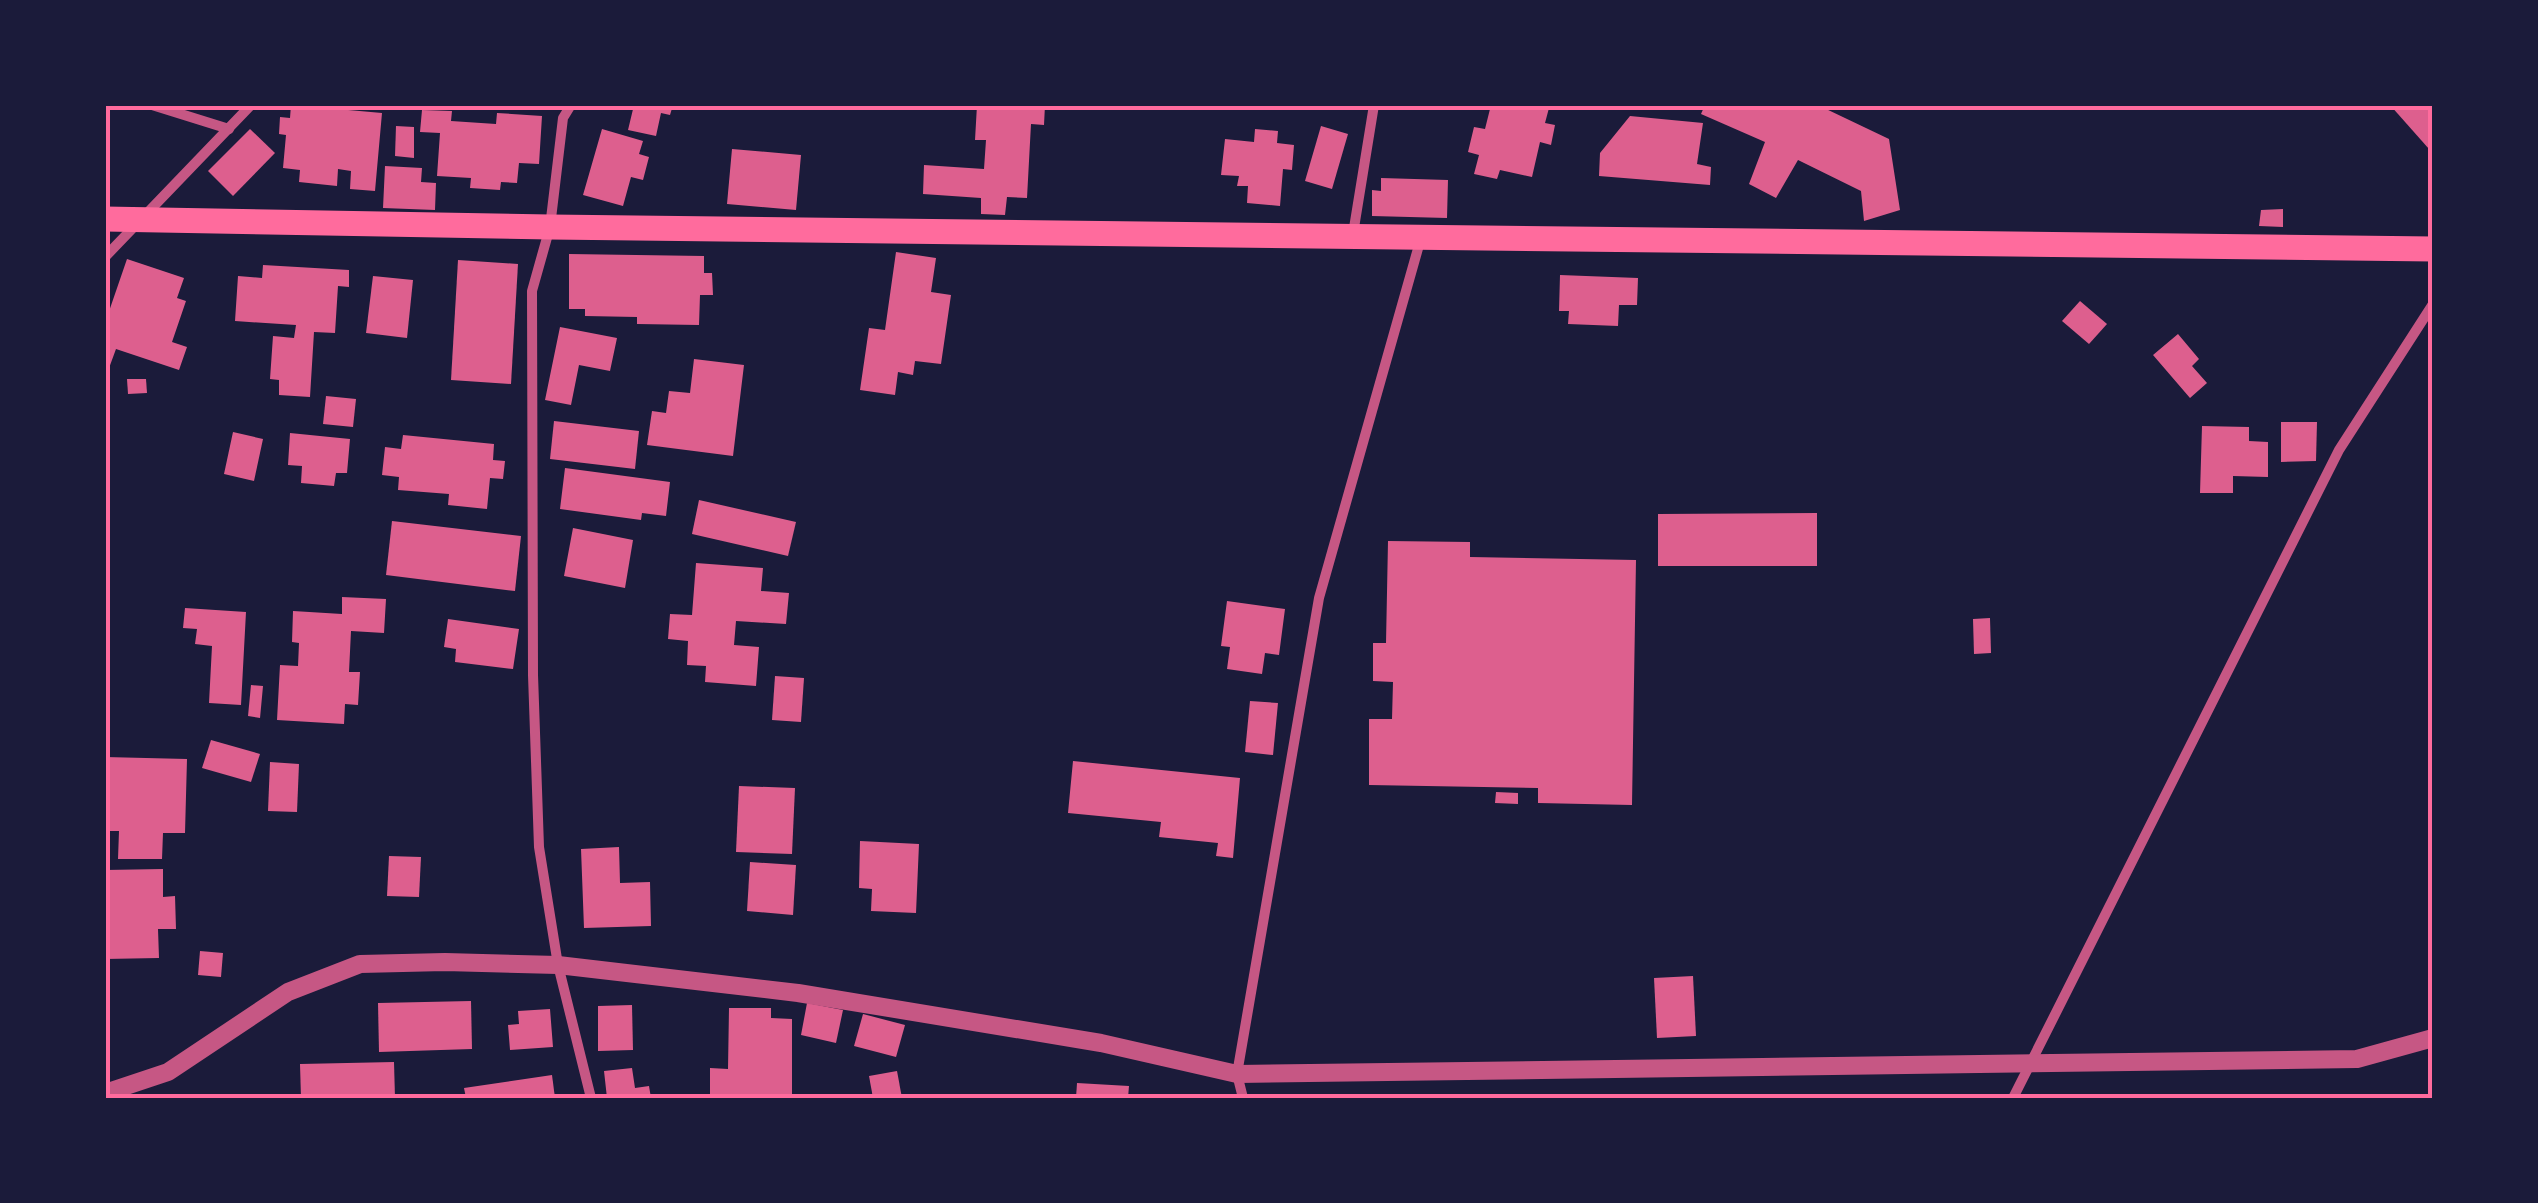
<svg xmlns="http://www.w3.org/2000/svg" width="2538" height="1203" viewBox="0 0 2538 1203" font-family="'PT Sans',sans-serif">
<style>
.building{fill:#dd5f8e}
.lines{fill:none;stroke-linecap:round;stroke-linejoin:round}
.minor{stroke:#c65784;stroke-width:10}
.tertiary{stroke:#c65784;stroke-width:18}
.primary{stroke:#ff6b9d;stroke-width:25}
.neatline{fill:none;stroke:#ff6b9d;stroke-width:4}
</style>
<rect width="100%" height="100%" fill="#1b1b3a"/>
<g class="building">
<path d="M291,105H338L337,109L382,113L375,191L350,189L351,171L338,169L337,186L299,182L300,170L283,168L286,135L279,134L280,117L290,118Z"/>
<path d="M634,105H673L670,115L661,113L656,136L628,130Z"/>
<path d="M977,105H1045L1044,125L1031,124L1027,198L1007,197L1005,215L981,214V198L923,194L924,165L984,169L986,140H975Z"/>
<path d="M1491,105H1559L1557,110L1549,108L1545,123L1555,125L1551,145L1540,142L1532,177L1500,170L1497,179L1474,174L1479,155L1468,152L1474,127L1485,129Z"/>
<path d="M1705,105H1826L1824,108L1889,139L1900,210L1864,221L1861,191L1798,160L1776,198L1749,184L1765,142L1701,114Z"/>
<path d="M2390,105H2433V145L2429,149Z"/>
<path d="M422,110L452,111L451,121L496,124L497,113L542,116L539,164L519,163L517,183L501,182L500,190L470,188L471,178L437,176L440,133L420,132Z"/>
<path d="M1630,116L1703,123L1697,164L1711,167L1710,185L1599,176L1600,153Z"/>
<path d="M396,126L414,127V158L395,156Z"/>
<path d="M1321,126L1348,134L1332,189L1305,181Z"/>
<path d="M250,129L275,153L233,196L208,171Z"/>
<path d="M602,129L643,141L639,154L649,157L643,180L631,177L623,206L583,195Z"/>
<path d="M1255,129L1278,131L1277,143L1294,145L1292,170L1283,169L1280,206L1247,203L1248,186H1237L1239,176L1221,175L1225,139L1254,142Z"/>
<path d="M732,149L801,155L796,210L727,204Z"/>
<path d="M385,166L422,168L421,182L436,183L435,210L383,208Z"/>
<path d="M1381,178L1448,180L1447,218L1372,216V190L1381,191Z"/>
<path d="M2283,209V227L2259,226L2261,210Z"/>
<path d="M896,252L936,258L931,292L951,295L941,364L915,361L913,375L898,372L895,395L860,390L869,328L885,330Z"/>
<path d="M569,254L704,256V273H712L713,295H700L699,325L637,324V317L585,316V309H569Z"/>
<path d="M127,259L184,278L177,298L186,301L172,342L187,347L179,370L116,349L105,379V323Z"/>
<path d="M458,260L518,264L511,384L451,380Z"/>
<path d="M263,265L349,270V287L338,286L335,333L314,332L310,397L279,395V380L270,379L273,336L294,338L296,325L235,321L238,276L262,278Z"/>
<path d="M1560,275L1638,278L1637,305H1619L1618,326L1568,324L1569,311H1559Z"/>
<path d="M373,276L413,280L407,338L366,333Z"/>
<path d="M2080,301L2107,324L2089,344L2062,321Z"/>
<path d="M560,327L617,338L610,371L579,365L571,405L545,400Z"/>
<path d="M2178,334L2199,359L2192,366L2207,383L2190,398L2153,355Z"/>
<path d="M694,359L744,365L733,456L647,445L652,411L666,413L669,391L690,393Z"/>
<path d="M127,379H146L147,393L128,394Z"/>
<path d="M326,396L356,399L353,427L323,424Z"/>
<path d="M554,421L639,431L635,469L550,459Z"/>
<path d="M2281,422H2317L2316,461L2281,462Z"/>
<path d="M2202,426L2249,427V441L2268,442V477L2233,476V493H2200Z"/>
<path d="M233,432L263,439L254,481L224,474Z"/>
<path d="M290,433L350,439L347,473H336L334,486L301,483L302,466L288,465Z"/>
<path d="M403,435L494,444L493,460L505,461L503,479L490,478L487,509L448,505L449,494L398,490L399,477L382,475L385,447L401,449Z"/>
<path d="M565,468L670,482L666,516L642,513L641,520L560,509Z"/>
<path d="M699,500L796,522L788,556L692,534Z"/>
<path d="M1817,513V566H1658V514Z"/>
<path d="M392,521L521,536L515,591L386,575Z"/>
<path d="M573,528L633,540L625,588L564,576Z"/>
<path d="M1388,541L1470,542V557L1636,560L1632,805L1538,803V788L1369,785V719H1392L1393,682L1373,681V643H1386Z"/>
<path d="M696,563L763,568L761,591L789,593L786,624L736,621L734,645L759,647L756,686L705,682L706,666L687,665L688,641L668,639L670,614L692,615Z"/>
<path d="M342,597L386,599L384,633L351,631L349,672H360L358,705L345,704L344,724L277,720L280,665L298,666L299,643L292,642L293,611L342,614Z"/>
<path d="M1227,601L1285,609L1279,655L1265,653L1262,674L1227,669L1230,647L1221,646Z"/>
<path d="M185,608L246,612L241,705L209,703L212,646L195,644L197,629L183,628Z"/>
<path d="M1990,618L1991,653L1974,654L1973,619Z"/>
<path d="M448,619L519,629L513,669L455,662L456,649L444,647Z"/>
<path d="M775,676L804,678L801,722L772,720Z"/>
<path d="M251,685L263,686L260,718L248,716Z"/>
<path d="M1250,701L1278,703L1273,755L1245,752Z"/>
<path d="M211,740L260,754L251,782L202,768Z"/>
<path d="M105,757L187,759L185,833H163L162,859H118L119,831H105Z"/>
<path d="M1073,761L1240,778L1233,858L1216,856L1218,843L1159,837L1161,822L1068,813Z"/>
<path d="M270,762L299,764L297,812L268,811Z"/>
<path d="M739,786L795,788L792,854L736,852Z"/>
<path d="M1496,792L1518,793V804L1495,803Z"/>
<path d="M860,841L919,844L916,913L871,911L872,889L859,888Z"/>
<path d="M619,847L620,883L650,882L651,926L584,928L581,849Z"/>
<path d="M389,856L421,857L419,897L387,896Z"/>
<path d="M750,862L796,865L793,915L747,911Z"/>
<path d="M163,869V897L175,896L176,929H158L159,958L105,959V870Z"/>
<path d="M200,951L223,953L221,977L198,975Z"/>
<path d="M1693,976L1696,1036L1657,1038L1654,978Z"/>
<path d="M471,1001L472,1049L379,1052L378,1003Z"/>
<path d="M807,1003L843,1010L836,1043L801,1035Z"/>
<path d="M632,1005L633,1050L598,1051V1006Z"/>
<path d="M729,1008H771V1018L792,1019V1098L710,1096V1068L728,1069Z"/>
<path d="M550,1009L553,1047L510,1050L508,1025L519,1024L518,1011Z"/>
<path d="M863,1014L905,1025L896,1057L854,1046Z"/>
<path d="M394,1062L395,1098H301L300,1064Z"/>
<path d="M632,1068L635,1088L649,1086L651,1098H607L604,1071Z"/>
<path d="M897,1071L902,1098H873L869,1076Z"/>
<path d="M552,1075L555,1098H466L464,1088Z"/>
<path d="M1077,1083L1129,1086L1128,1098H1076Z"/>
</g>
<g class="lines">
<g class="minor">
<path d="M152,105L229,129"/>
<path d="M571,105L563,118L550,227L532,291L533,675L539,847L558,965L591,1098"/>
<path d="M1353,234L1374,105"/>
<path d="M105,257L251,105"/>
<path d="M1243,1098L1237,1074L1319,598L1421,238"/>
<path d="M2013,1098L2339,450L2433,304"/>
</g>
<path class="tertiary" d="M105,1093L168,1072L288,992L360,964L445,962L558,965L798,993L1101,1043L1237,1074L2357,1059L2433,1038"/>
<path class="primary" d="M105,219L550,227L2433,249"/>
</g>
<rect width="2538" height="1203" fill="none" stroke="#1b1b3a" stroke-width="215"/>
<rect x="108" y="108" width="2322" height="988" class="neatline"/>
</svg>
